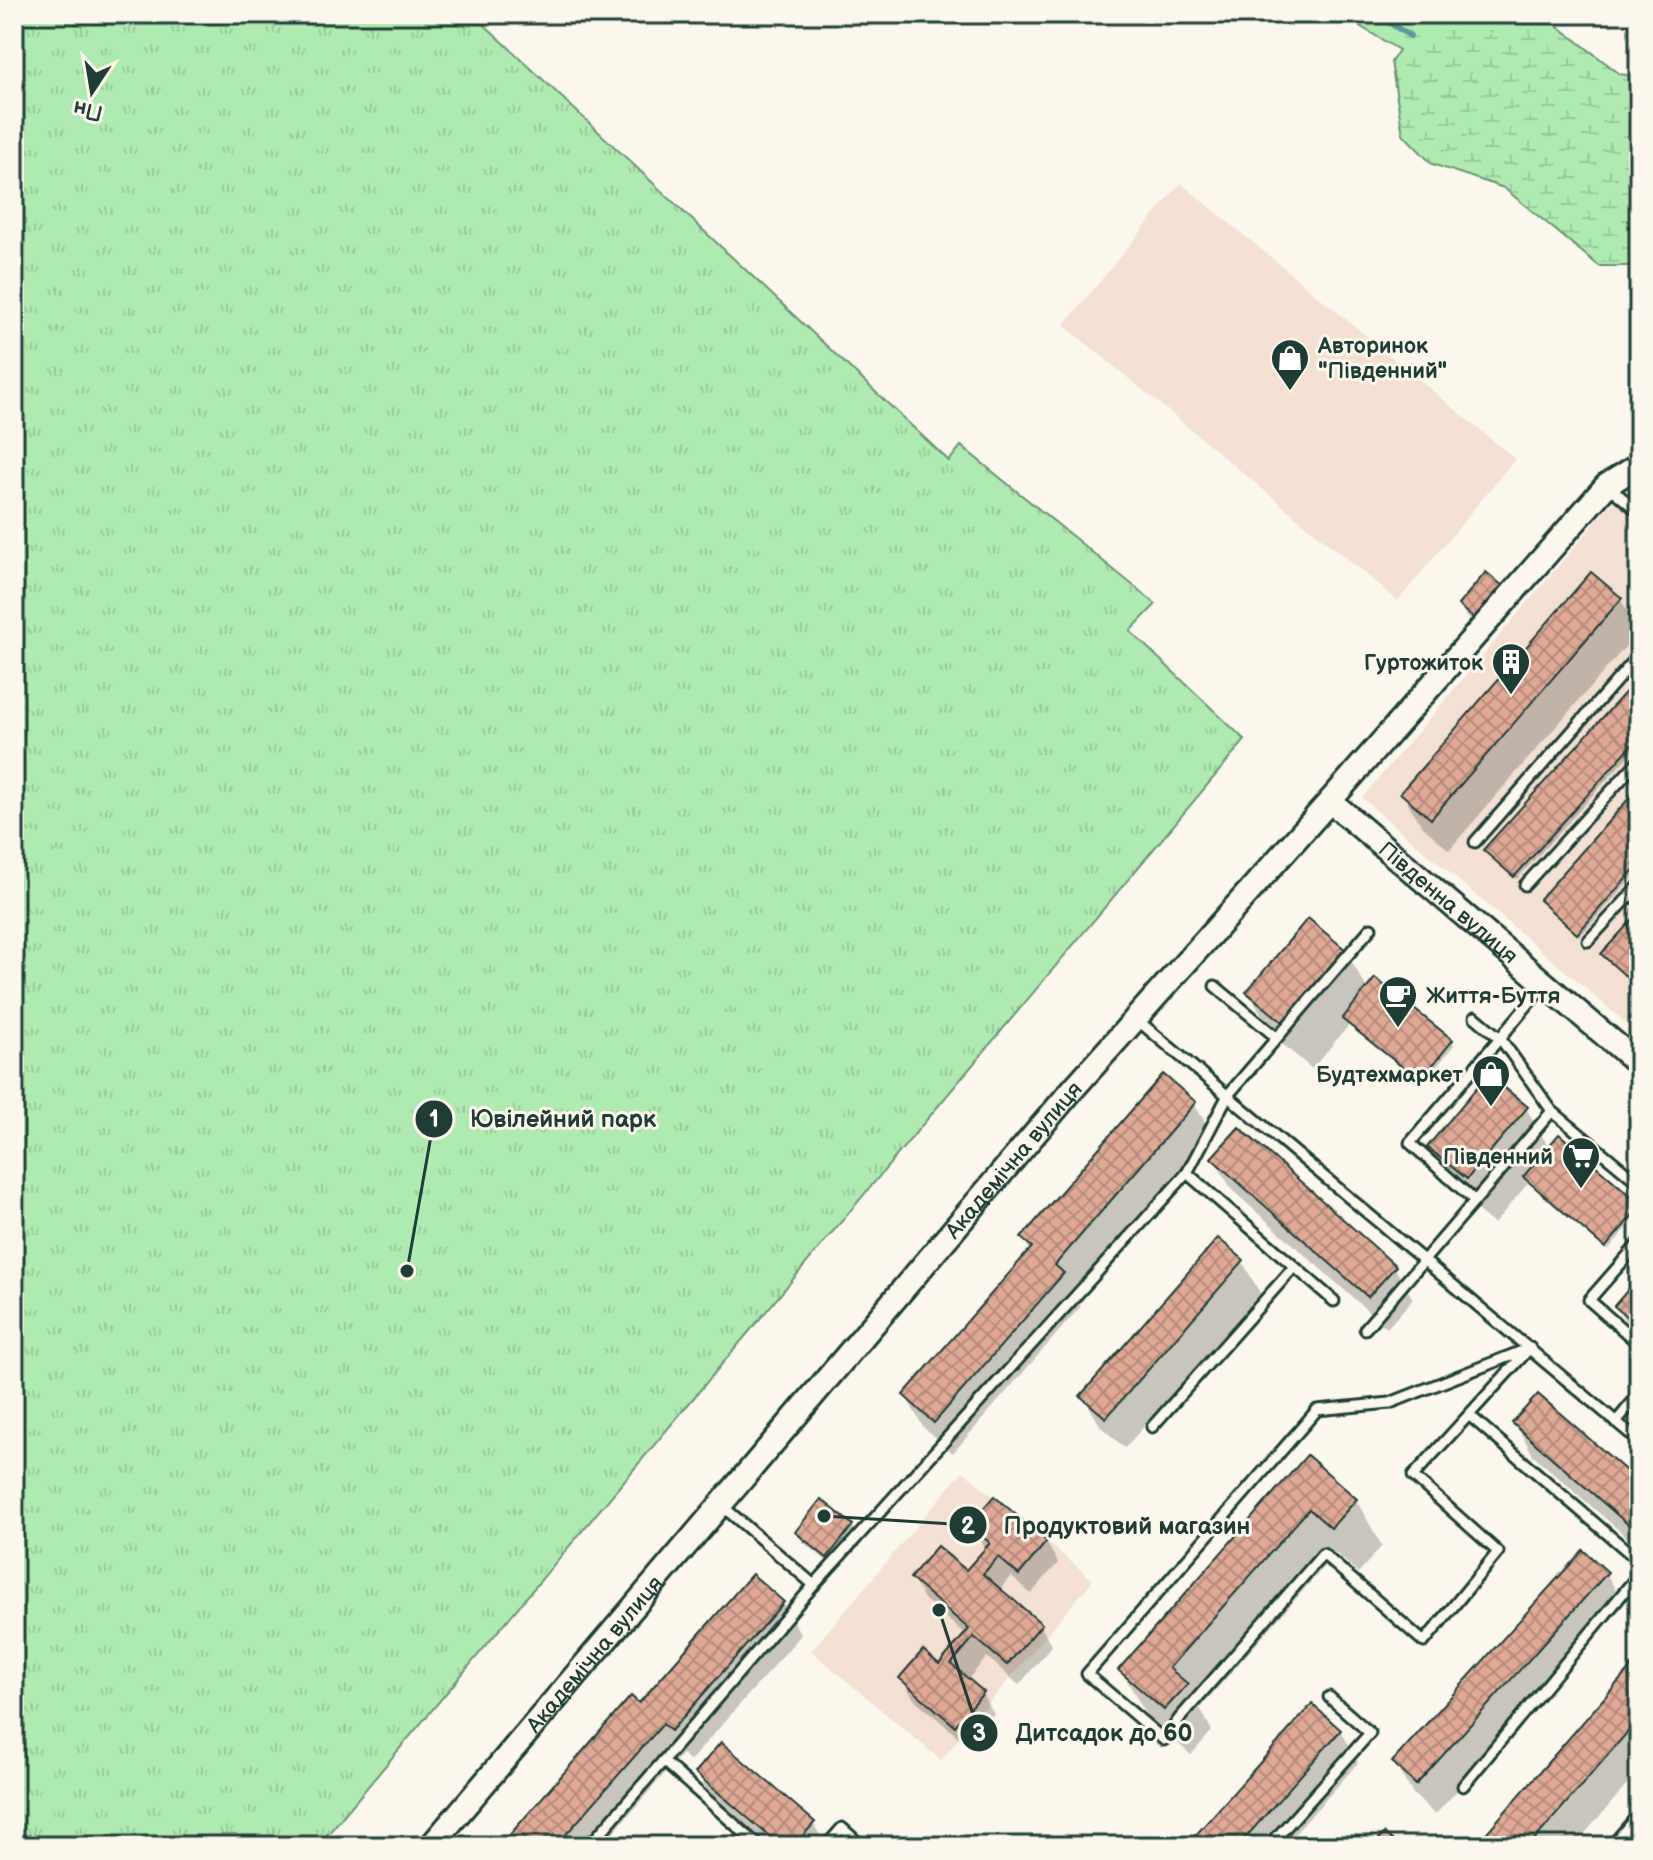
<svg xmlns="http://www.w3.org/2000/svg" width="1653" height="1860" viewBox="0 0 1653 1860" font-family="'Balsamiq Sans',sans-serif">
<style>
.built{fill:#f3e0d2}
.wetland{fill:url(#wetland-marsh);stroke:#679472;stroke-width:2}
.park{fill:url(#park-tufts);stroke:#679472;stroke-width:2}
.shadow{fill:#0003}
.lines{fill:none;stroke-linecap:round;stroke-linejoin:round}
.stream{stroke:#5d989e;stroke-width:6}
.building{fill:url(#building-cross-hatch);stroke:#1f3d34;stroke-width:2}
.service-casing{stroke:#1f3d34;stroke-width:15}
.tertiary-casing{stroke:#1f3d34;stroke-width:28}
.service{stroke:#fbf7ec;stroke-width:9}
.tertiary{stroke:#fbf7ec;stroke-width:22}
.labels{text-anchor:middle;stroke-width:6;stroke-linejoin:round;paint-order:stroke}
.poi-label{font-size:22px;font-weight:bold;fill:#1f3d34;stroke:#fbf7ec;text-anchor:end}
.street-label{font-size:22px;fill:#1f3d34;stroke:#fbf7ec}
.leader{fill:none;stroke:#1f3d34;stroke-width:3}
.callout-dot{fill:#1f3d34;stroke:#fbf7ec;stroke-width:3}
.mark-label{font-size:24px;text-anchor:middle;font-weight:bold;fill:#fff}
.callout-label{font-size:24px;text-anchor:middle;font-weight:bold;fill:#1f3d34;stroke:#fbf7ec;stroke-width:6;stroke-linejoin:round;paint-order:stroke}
</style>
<defs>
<pattern id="wetland-marsh" width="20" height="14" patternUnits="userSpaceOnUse" patternTransform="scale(2)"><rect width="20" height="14" fill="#afebb1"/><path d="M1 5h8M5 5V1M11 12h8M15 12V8" fill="none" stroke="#96ca99"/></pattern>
<pattern id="park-tufts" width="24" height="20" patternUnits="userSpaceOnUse" patternTransform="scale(2)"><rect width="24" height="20" fill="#afebb1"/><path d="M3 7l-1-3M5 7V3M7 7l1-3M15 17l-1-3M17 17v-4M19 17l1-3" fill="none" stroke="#96ca99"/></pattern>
<pattern id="building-cross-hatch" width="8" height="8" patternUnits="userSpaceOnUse" patternTransform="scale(2)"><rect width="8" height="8" fill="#e0a996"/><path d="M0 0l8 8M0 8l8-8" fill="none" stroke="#b58b7b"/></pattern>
</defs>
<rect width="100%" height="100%" fill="#fbf7ec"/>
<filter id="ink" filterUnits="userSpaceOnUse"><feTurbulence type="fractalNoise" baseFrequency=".0125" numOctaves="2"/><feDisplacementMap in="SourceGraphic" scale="16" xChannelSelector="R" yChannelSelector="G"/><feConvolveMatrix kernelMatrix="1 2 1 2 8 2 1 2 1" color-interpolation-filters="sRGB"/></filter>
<g filter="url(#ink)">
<g class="built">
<path d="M1181,183L1515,459L1398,601L1064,325Z"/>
<path d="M1639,477V1034L1362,798L1631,480Z"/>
<path d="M963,1471L1093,1580L941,1760L811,1651Z"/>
</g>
<path class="wetland" d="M1340,14H1529L1555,24L1620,74L1639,77V266H1599L1504,188L1432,164L1403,134L1391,62L1399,50Z"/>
<path class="park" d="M14,14H473L949,461L961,446L1156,604L1130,631L1245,740L318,1846H14Z"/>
<g class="shadow">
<path d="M1487,575L1486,633L1466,616L1460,606Z"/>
<path d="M1621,600L1639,631L1449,850L1421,825L1402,793Z"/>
<path d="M1639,680V744L1517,879L1488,854Z"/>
<path d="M1639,790V870L1580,936L1544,904Z"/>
<path d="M1346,952L1368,990L1452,1041L1454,1045L1423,1084L1349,1025L1312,1069L1275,1038L1249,992Z"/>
<path d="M1164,1077L1194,1104L1213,1135L1074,1295L1081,1306L953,1453L923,1427L905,1395L1030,1250L1023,1238Z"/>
<path d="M1526,1108L1549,1148L1639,1205V1214L1608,1250L1529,1182L1494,1224L1456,1193L1430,1147Z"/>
<path d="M1214,1159L1394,1267L1413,1299L1387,1328L1232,1190Z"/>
<path d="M1242,1261L1260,1293L1125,1448L1101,1427L1083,1396Z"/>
<path d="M1639,1280V1345L1616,1306Z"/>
<path d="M1515,1423L1639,1485V1548L1533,1455Z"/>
<path d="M1307,1458L1356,1500L1382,1546L1358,1573L1336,1553L1200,1708L1212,1731L1191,1755L1147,1716L1121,1670Z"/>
<path d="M852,1526L858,1536L833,1566L803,1542L797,1533Z"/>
<path d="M971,1526L1046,1542L1058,1563L1031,1594L1011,1576L999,1590L1040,1625L1052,1646L1019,1685L987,1657L967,1680L982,1693L994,1714L968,1745L914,1699L901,1678L940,1666L966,1635L924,1599L912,1578L967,1573L987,1550Z"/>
<path d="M1606,1573L1624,1605L1435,1815L1413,1794L1394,1763Z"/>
<path d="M783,1603L801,1635L690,1761L682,1754L601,1846H502L640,1706Z"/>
<path d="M1639,1661V1771L1574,1846H1478Z"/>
<path d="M1340,1731L1358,1763L1284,1846H1189Z"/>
<path d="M697,1773L813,1823L826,1846H764L715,1805Z"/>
</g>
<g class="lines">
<path class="stream" d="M1376,14L1410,36"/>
</g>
<g class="building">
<path d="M1486,572L1509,591L1480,624L1458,605Z"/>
<path d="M1591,572L1622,598L1431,819L1400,793Z"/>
<path d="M1639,677V737L1514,877L1483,850Z"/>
<path d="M1639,787V864L1577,934L1539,900Z"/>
<path d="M1639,912V988L1601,954Z"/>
<path d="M1308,918L1347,951L1285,1024L1246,992Z"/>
<path d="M1375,978L1453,1040L1420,1081L1342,1019Z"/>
<path d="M1163,1074L1196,1102L1055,1265L1064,1273L934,1423L903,1395L1032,1247L1021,1238Z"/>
<path d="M1488,1074L1528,1107L1467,1179L1427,1147Z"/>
<path d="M1239,1127L1396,1266L1368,1297L1211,1158Z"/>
<path d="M1559,1134L1639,1203V1208L1605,1248L1523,1177Z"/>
<path d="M1218,1238L1244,1260L1106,1418L1080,1396Z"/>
<path d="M1639,1277V1327L1614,1306Z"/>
<path d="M1538,1394L1639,1482V1534L1512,1423Z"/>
<path d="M1307,1455L1357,1499L1331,1528L1309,1509L1169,1668L1188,1684L1164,1710L1118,1670Z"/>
<path d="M994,1496L1047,1541L1019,1575L998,1557L983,1574L1042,1624L1007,1665L974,1637L951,1664L984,1692L955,1726L899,1678L923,1650L939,1664L969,1629L910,1578L937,1546L966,1570L990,1543L969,1525Z"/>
<path d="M821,1499L853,1525L827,1558L795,1532Z"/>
<path d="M1583,1550L1608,1572L1416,1785L1392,1762Z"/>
<path d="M752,1574L784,1602L671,1731L663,1724L556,1846H500L631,1696L639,1703Z"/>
<path d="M1639,1658V1719L1529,1846H1475Z"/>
<path d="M1312,1704L1341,1730L1238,1846H1186Z"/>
<path d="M721,1742L815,1822L794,1846H781L695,1773Z"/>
<path d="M1384,1833L1399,1846H1373Z"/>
</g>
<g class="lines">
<defs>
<g id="service">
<path d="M1608,486L1639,512"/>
<path d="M1475,842L1639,655"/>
<path d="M1525,885L1639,760"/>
<path d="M1588,941L1639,886"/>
<path d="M1215,986L1276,1037"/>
<path d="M1475,1017L1500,1038L1545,984"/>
<path d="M1135,1018L1639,1441"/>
<path d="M1474,1200L1410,1143L1500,1038L1552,1111L1639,1183"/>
<path d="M1639,1243L1589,1300L1639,1344"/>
<path d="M1334,1301L1187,1173L1228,1095L1371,928"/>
<path d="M1365,1329L1552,1111"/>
<path d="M1530,1348L1413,1476L1498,1552L1424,1642L1323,1554L1179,1719L1164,1740L1087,1674L1317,1410L1390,1403Z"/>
<path d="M1469,1415L1639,1561"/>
<path d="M1616,1422L1639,1394"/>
<path d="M1152,1427L1294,1267"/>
<path d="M720,1504L814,1585"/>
<path d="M663,1761L814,1585L1187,1173"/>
<path d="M1463,1786L1639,1574"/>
<path d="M589,1846L663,1761L759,1846"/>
<path d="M826,1846L842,1828L862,1846"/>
<path d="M1269,1846L1370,1733L1329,1697"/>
</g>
<g id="tertiary">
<path id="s1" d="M1330,801L1639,1064"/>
<path id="s2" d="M431,1846L1072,1090L1330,801L1607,485L1639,465"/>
<path d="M1620,1846L1639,1824"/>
</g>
</defs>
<use href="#service" class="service-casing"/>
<use href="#tertiary" class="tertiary-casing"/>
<use href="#service" class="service"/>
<use href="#tertiary" class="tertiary"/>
</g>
</g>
<defs>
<symbol id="shop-pin" viewBox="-11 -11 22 30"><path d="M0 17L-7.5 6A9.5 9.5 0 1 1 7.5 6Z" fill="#1f3d34" stroke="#fbf7ec"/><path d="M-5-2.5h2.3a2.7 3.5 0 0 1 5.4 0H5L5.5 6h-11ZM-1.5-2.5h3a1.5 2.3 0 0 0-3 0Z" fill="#fff"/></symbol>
<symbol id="building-pin" viewBox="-11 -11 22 30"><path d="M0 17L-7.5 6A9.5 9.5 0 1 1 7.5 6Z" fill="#1f3d34" stroke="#fbf7ec"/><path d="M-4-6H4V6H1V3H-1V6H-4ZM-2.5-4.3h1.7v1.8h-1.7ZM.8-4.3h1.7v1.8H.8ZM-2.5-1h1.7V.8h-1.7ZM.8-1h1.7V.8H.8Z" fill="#fff"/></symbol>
<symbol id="cafe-pin" viewBox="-11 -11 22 30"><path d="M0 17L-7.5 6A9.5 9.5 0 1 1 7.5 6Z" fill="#1f3d34" stroke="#fbf7ec"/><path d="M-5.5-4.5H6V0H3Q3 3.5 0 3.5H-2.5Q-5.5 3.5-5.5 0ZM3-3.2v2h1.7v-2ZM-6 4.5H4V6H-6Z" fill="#fff"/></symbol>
<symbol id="supermarket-pin" viewBox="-11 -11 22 30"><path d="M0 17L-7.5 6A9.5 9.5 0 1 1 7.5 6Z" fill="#1f3d34" stroke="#fbf7ec"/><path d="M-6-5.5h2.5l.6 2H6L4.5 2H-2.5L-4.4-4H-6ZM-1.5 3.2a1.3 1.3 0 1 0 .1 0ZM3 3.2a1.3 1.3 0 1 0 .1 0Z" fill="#fff"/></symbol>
</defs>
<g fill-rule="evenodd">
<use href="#shop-pin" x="1268" y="336" width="44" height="60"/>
<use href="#building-pin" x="1489" y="640" width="44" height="60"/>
<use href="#cafe-pin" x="1376" y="973" width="44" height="60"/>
<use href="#shop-pin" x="1469" y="1052" width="44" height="60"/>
<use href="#supermarket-pin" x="1559" y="1134" width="44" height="60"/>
</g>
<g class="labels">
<g class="poi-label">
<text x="1318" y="353" text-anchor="start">Авторинок<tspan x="1318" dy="25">"Південний"</tspan></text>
<text x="1483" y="670">Гуртожиток</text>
<text x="1426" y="1003" text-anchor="start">Життя-Буття</text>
<text x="1463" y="1082">Будтехмаркет</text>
<text x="1553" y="1164">Південний</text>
</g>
<g class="street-label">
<text dy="8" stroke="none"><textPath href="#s1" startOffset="156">Південна вулиця</textPath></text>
<text dy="8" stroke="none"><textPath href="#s2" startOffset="900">Академічна вулиця</textPath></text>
<text dy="8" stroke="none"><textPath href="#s2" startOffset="252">Академічна вулиця</textPath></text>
</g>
</g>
<path class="leader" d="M407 1271L434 1119M824 1516L968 1525M939 1610L979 1733"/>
<g class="callout-dot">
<circle cx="407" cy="1271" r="8"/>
<circle cx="824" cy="1516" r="8"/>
<circle cx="939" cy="1610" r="8"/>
<circle cx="434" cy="1119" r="20"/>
<circle cx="968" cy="1525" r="20"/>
<circle cx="979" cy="1733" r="20"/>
</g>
<g class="mark-label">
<text x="434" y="1127">1</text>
<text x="968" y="1534">2</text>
<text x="979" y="1741">3</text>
</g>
<g class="callout-label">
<text x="563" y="1127">Ювілейний парк</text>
<text x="1127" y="1534">Продуктовий магазин</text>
<text x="1104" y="1741">Дитсадок до 60</text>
</g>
<rect width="1653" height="1860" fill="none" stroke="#fbf7ec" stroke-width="48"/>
<rect x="24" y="24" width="1605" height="1812" fill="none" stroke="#1f3d34" stroke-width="3" filter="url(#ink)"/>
<g transform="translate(92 92) rotate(192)" stroke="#fbf7ec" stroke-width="6" paint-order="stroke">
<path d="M0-6L14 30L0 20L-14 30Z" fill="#1f3d34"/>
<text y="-12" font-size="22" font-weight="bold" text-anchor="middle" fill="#1f3d34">Пн</text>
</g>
</svg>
